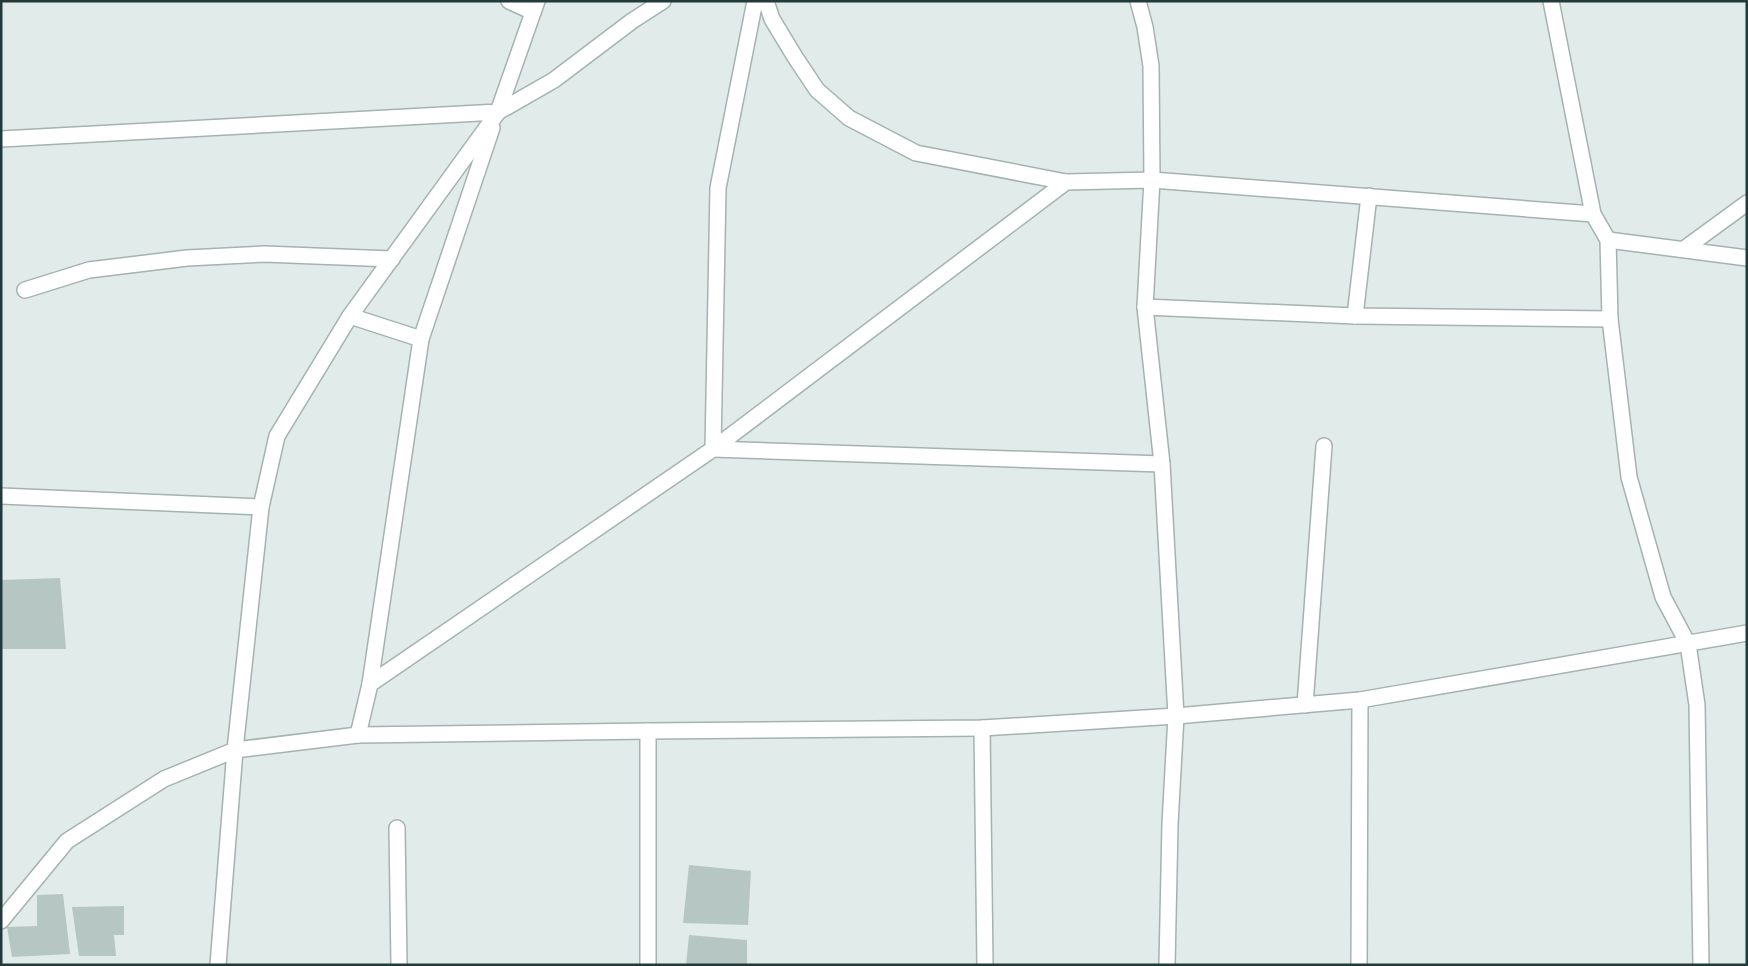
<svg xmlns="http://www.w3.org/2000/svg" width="1748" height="966" viewBox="0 0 1748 966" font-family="Inter,sans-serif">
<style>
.building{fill:#b6c6c3}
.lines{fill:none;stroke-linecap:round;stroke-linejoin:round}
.minor-casing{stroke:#a4b3b1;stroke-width:18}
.minor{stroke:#fff;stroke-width:15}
</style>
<rect width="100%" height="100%" fill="#e1ebe9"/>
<g class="building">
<path d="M60,578L66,649H2L1,580Z"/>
<path d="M689,865L751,871L748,925L683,923Z"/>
<path d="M63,894L70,954L12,957L7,927L37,926V895Z"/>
<path d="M124,906V935H114L116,956H79L72,907Z"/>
<path d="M689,935L747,940V965H686Z"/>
</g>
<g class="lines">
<defs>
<g id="minor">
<path d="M509,1L533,12"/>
<path d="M755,1L718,188L713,449L1162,464"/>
<path d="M766,1L772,19L795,57L817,90L849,118L916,153L1066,182"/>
<path d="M1138,1L1145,27L1151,66L1152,180L1145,307L1162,464L1176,716L1170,824L1167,965"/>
<path d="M1551,1L1593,214L1608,240L1610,319L1629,477L1663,597L1688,644L1697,705L1701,965"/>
<path d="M1,139L498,112L537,1"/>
<path d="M1608,240L1747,258"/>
<path d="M1684,249L1747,203"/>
<path d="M25,290L89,270L187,258L264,254L392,259"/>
<path d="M1145,307L1355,316L1610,319"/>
<path d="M350,316L421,339"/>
<path d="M1355,316L1369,196"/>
<path d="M1,496L261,507"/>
<path d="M370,684L421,339L492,128"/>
<path d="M1305,705L1324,446"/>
<path d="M982,728L985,965"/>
<path d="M358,735L370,684L713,449L1066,182L1152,180L1593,214"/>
<path d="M397,828L399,965"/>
<path d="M1,921L67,841L164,779L235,750L358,735L648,731L982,728L1176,716L1360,700L1747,633"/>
<path d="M218,965L235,750L261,507L277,436L350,316L498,112L554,80L632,21L663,1"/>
<path d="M648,965V731"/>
<path d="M1359,965L1360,700"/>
</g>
</defs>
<use href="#minor" class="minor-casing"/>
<use href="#minor" class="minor"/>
</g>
<rect width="1748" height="966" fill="none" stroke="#223b3a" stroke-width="5"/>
</svg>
